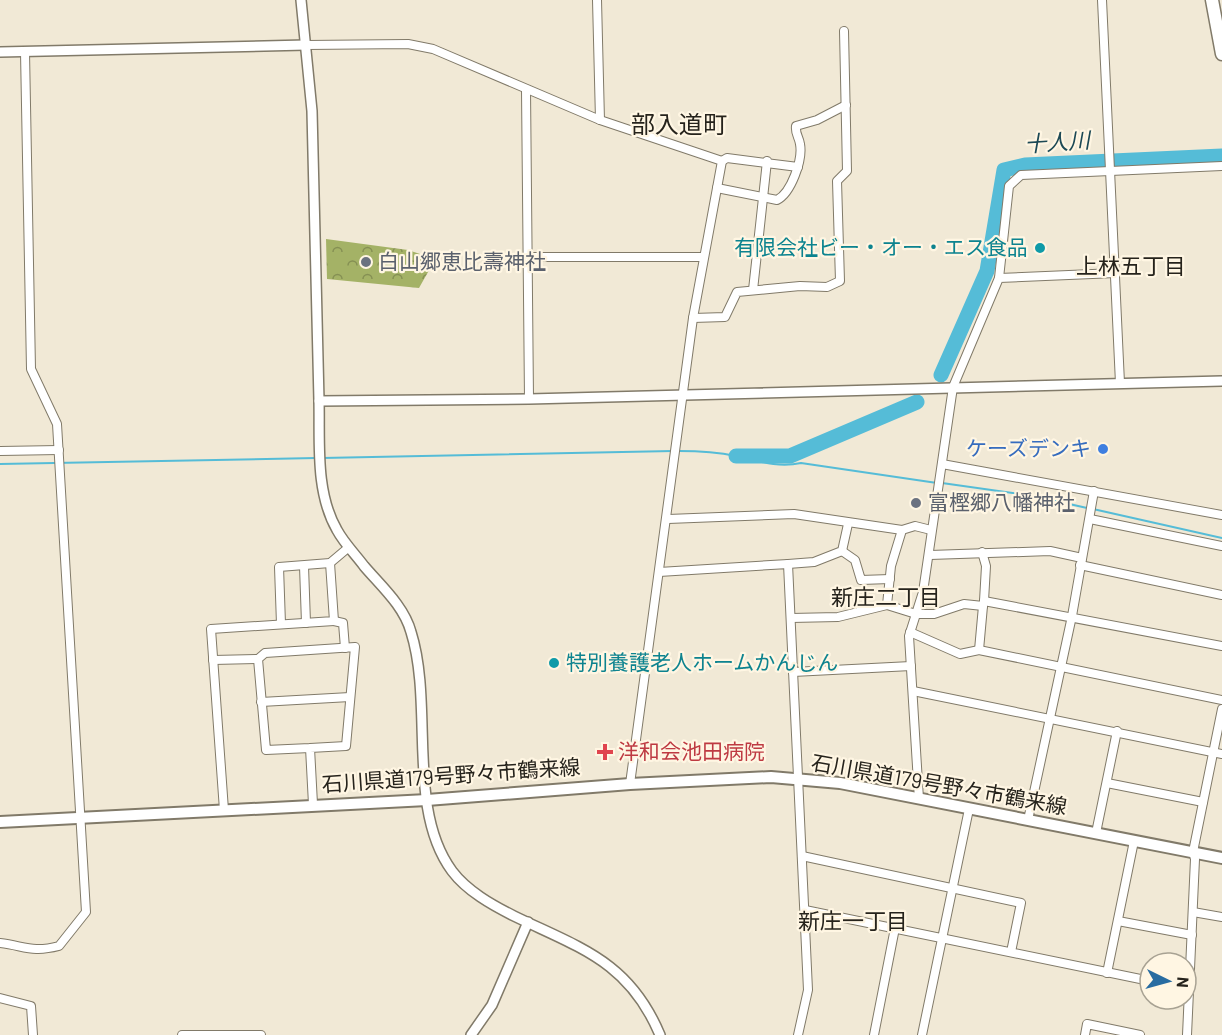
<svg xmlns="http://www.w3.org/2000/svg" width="1222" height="1035" viewBox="0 0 1222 1035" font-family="Barlow,'Noto Sans JP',sans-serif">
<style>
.forest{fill:url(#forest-crowns)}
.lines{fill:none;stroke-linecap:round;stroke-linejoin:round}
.stream{stroke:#55bcd7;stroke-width:2}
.river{stroke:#55bcd7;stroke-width:15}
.minor-casing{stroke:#817a69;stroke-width:10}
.tertiary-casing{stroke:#817a69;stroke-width:12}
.secondary-casing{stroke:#817a69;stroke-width:14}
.primary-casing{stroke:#817a69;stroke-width:15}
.minor{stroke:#fff;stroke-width:8}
.tertiary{stroke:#fff;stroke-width:9}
.secondary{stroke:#fff;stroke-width:10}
.primary{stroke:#fff;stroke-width:12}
.culture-dot{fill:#0f9aa8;stroke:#fff6e3;stroke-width:2}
.worship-dot{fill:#6b7280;stroke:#fff6e3;stroke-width:2}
.shop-dot{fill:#3f7fe0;stroke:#fff6e3;stroke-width:2}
.health-dot{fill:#e0444e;stroke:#fff6e3;stroke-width:2}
.labels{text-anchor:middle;stroke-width:4.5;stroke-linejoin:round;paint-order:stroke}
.culture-label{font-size:21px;fill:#0d838f;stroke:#fff6e3;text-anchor:end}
.worship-label{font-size:21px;fill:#5b616d;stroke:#fff6e3;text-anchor:start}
.shop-label{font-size:21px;fill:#366cbe;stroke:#fff6e3;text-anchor:end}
.health-label{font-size:21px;fill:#be3a42;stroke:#fff6e3;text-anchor:start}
.street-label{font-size:21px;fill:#26231c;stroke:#fff6e3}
.water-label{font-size:22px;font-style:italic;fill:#1c4955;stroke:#fff6e3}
.neighbourhood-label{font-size:22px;fill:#26231c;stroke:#fff6e3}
.quarter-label{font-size:24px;fill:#26231c;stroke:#fff6e3}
</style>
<defs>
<pattern id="forest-crowns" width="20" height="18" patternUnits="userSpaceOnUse" patternTransform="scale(1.5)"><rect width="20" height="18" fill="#a4b266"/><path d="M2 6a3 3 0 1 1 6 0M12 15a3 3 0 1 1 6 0" fill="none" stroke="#859053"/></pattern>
</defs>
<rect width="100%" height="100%" fill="#f1e9d6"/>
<path class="forest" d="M326,239L408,250L423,255L432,265L419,288L327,279Z"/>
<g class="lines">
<g class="stream">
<path d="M679,451C697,451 717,452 736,456C758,461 778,468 801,463L937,483"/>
<path d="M322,458L673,451"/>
<path d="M0,464L316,458"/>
<path d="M942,483L1034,496L1087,508"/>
<path d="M1093,509L1222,538"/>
</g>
<g class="river">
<path d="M941,375L987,271L1004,170L1025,165L1222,156"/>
<path d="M736,456H790L917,402"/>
</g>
<defs>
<g id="minor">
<path d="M597,0L600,120"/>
<path d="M1102,0L1120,383"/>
<path d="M306,45L408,44L433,49L600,120L722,161L693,318L630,784"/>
<path d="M526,90L529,399"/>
<path d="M722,161L727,158L798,167"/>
<path d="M717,188L777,200C791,193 803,160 800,144C799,137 795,134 796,126L817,120L846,105"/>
<path d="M527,257H703"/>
<path d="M999,278L1009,186L1021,175L1222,166"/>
<path d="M753,290L767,161"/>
<path d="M693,318L725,317L737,292L800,286L827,287L840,281L837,181L847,171L844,31"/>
<path d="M0,451L59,450"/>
<path d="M942,464L1222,515"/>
<path d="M668,519L794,514L902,530"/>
<path d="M1090,519L1222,546"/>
<path d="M842,551L855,560L861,580L890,579"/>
<path d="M982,552L986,566L984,601"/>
<path d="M930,555L1050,551L1082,558"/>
<path d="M788,564L814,562L842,551L848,524"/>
<path d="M1080,565L1222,595"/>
<path d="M304,566L306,623"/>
<path d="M659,572L788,564L808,990L798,1035"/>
<path d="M887,605L891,566L902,530L915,526L931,530"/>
<path d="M791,618L838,617L887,605L916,614H934L964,604L983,606L984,601L1222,646"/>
<path d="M334,621L343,623L345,648"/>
<path d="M281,624L279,567L330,563L349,547"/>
<path d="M910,632L960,654L979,650L1222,700"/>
<path d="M979,650L983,606"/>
<path d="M213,660L258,659"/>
<path d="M793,672L911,666"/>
<path d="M913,691L1222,754"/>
<path d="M261,702L350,697"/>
<path d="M310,748L346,746L355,647L265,653L258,659L266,750L310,748L313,804"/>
<path d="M1107,783L1203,802"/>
<path d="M919,799L909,636L923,592L953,387L999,278L1116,273"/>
<path d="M224,810L211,629L334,621L330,563"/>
<path d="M1028,820L1072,616L1094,491"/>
<path d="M1096,833L1117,731"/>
<path d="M802,856L1021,903L1011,952"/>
<path d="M805,910L1150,981"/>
<path d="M1193,912L1222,917"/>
<path d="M1118,921L1192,935"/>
<path d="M0,943C25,946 32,953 59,946L86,912L57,424L31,369L25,52"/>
<path d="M1107,973L1134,841"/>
<path d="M0,998L31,1006L33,1035"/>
<path d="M182,1035H261"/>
<path d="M874,1035L895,928"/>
<path d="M922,1035L969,809"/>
<path d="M1085,1035L1087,1024L1140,1035"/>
<path d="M1187,1035L1195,859L1193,852L1222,709"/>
</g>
<g id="tertiary">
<path d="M301,0L312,111L319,401L529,399L1222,381"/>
<path d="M0,52L306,45"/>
<path d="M319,401C320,442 315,492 337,530C344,543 355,554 364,566C381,586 404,606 411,632C434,705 406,809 452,871C467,891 492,905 514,916C580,948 629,961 660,1035"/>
<path d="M471,1035L492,1005L528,922"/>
</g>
<path id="secondary" d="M0,822L427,800L630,784L771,777L840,783L1222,858"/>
<path id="primary" d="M1212,0L1222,54"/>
</defs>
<use href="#minor" class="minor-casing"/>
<use href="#tertiary" class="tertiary-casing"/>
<use href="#secondary" class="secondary-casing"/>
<use href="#primary" class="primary-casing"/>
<use href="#minor" class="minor"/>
<use href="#tertiary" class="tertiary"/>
<use href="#secondary" class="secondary"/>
<use href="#primary" class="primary"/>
</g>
<g class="culture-dot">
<circle cx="1040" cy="248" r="6"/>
<circle cx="554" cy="663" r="6"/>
</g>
<g class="worship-dot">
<circle cx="366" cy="262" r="6"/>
<circle cx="916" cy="503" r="6"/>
</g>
<circle class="shop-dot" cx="1103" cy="449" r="6"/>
<path class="health-dot" d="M602 743h6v6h6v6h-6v6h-6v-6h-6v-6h6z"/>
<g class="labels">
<g class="culture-label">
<text x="1028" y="255">有限会社ビー・オー・エス食品</text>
<text x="566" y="670" text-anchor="start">特別養護老人ホームかんじん</text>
</g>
<g class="worship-label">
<text x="378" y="269">白山郷恵比壽神社</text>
<text x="928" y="510">富樫郷八幡神社</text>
</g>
<g class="shop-label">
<text x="1091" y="456">ケーズデンキ</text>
</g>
<g class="health-label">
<text x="618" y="759">洋和会池田病院</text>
</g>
<g class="street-label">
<text transform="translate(451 776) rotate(-4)" y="7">石川県道179号野々市鶴来線</text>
<text transform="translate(939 785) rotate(10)" y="7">石川県道179号野々市鶴来線</text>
</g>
<g class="water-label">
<text transform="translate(1057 142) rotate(-4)" y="8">十人川</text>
</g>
<g class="neighbourhood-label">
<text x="1131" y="274">上林五丁目</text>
<text x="886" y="605">新庄二丁目</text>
<text x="853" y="929">新庄一丁目</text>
</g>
<g class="quarter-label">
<text x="679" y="133">部入道町</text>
</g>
</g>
<g transform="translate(1168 981) rotate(95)"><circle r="28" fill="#fff6e3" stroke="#a8a293" stroke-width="1.5"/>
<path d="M0-4.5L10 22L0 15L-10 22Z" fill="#286ca1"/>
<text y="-9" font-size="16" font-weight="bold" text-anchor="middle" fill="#26231c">N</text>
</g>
</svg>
